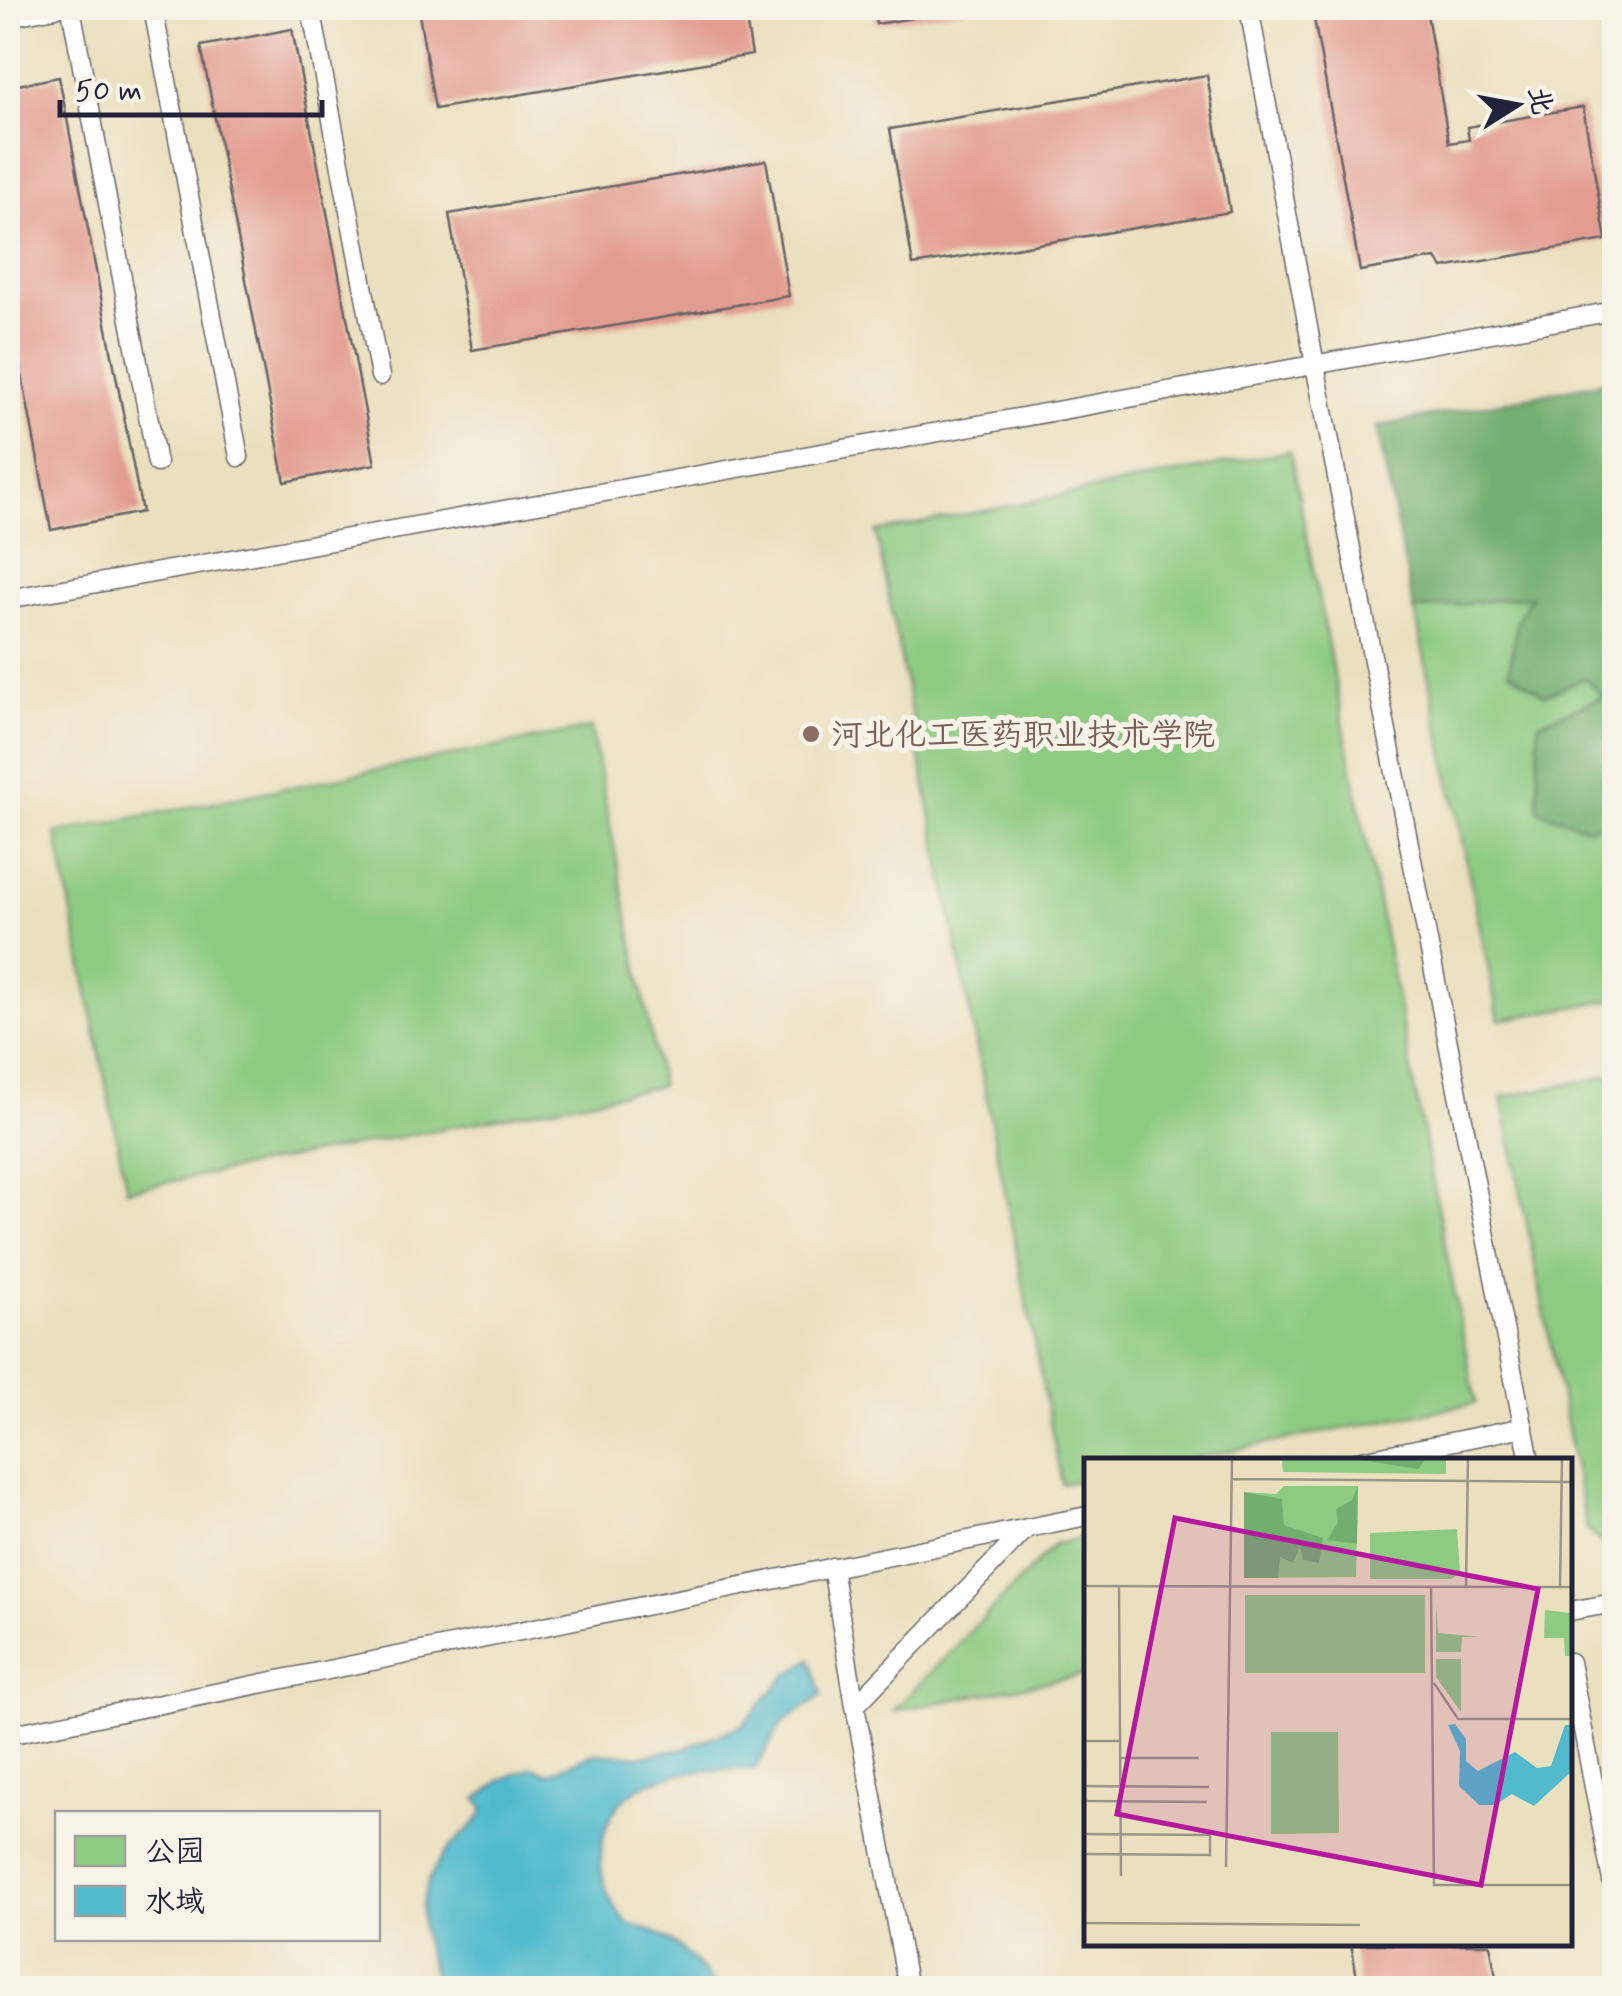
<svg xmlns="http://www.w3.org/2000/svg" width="1622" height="1996" viewBox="0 0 1622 1996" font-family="Mynerve,'LXGW WenKai TC',sans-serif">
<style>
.green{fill:#8dcb81;stroke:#58765e;stroke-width:2.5}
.forest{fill:#72af6f;stroke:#4a6855;stroke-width:2.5}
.water{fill:#51bbcd;stroke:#3a6e84;stroke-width:2.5}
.building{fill:#e39d90}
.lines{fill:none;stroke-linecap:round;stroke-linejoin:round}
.service-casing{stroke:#686469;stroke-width:21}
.service{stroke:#fff;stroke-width:18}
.education-dot{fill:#8d6e63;stroke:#f7f3e8;stroke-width:4}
.labels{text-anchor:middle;stroke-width:10;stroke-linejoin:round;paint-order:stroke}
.education-label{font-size:32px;fill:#785e54;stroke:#f7f3e8;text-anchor:start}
.inset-road{fill:none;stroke:#9a948a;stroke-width:2.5}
.view{fill:#b5179e;fill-opacity:0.15;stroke:#b5179e;stroke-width:5}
.inset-edge{fill:none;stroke:#22223b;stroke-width:5}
</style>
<rect width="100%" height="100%" fill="#f7f3e8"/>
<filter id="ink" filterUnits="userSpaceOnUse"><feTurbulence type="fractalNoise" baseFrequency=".01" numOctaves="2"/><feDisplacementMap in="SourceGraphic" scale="20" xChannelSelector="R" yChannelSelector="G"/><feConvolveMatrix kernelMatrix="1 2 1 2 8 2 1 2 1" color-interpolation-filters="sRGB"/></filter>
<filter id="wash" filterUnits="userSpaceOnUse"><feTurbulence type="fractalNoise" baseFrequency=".0048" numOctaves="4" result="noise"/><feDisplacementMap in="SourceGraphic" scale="40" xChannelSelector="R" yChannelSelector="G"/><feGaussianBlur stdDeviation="2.25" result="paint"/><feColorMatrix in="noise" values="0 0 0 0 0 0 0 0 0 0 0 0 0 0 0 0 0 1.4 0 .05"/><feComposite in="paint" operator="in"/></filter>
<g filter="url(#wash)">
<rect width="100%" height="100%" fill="#eae0be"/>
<g class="green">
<path d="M1614,380V1000L1499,1020L1377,427Z"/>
<path d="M1290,451L1476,1403L1178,1461H1087V1479L1062,1484L876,532Z"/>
<path d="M591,728L661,1086L127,1190L56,833Z"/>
<path d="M1614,1075V1554L1587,1530L1502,1097Z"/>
<path d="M1087,1537V1674L893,1711L1055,1544Z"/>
</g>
<path class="forest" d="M1614,380V821L1588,828L1538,810V723L1603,697L1586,678L1545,695L1509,671L1517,621L1531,596L1414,610L1377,427Z"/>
<path class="water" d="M811,1659L822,1695L783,1722L755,1769C719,1769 673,1770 641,1787C592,1812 589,1885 626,1921C633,1928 645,1928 654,1932C680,1943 700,1967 716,1988H440L438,1986C420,1939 411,1901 442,1857C453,1841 469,1831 481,1816L484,1808L477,1799L501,1780L533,1767L548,1774L594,1753L643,1756L685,1748L742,1725L785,1677Z"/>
<g id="blocks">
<g class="building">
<path d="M418,8H744L752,55L435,109Z"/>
<path d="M874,8H964V10L876,24Z"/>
<path d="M1312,8H1426L1449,143L1469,140L1467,127L1583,107L1606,240L1443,268L1436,258L1360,271Z"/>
<path d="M292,29L375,464L285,482L201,46Z"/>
<path d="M1207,75L1230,212L913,265L890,129Z"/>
<path d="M59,77L142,512L51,530L8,300V87Z"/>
<path d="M766,160L789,296L472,350L449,214Z"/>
<path d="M1351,1944H1490L1498,1988H1359Z"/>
</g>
</g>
</g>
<g filter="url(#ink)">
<use href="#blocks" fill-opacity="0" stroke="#686469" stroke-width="2.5"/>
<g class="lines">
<defs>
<g id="service">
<path d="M71,8L157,463"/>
<path d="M153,8L239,457"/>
<path d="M311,8L380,376"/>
<path d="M1249,8L1315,365L1530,1461"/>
<path d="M8,17L56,8"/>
<path d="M8,599L1614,311"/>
<path d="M1357,1461L1524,1427"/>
<path d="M832,1567L855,1706"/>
<path d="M1570,1611L1614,1603"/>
<path d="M1570,1662L1614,1891"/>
<path d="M8,1735L1087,1516"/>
<path d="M908,1988L855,1706L1027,1528"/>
</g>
</defs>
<use href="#service" class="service-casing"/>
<use href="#service" class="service"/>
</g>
</g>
<circle class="education-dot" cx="811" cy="734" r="10"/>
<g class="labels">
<g class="education-label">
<text x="831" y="745">河北化工医药职业技术学院</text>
</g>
</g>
<g transform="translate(1084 1458)">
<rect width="488" height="488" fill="#eae0be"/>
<path d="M198,1H362V16L199,14ZM200,28H274L272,119L160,120V34L192,36ZM373,71L376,115L368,121H286V75ZM161,137H341V215H161ZM352,145L354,175L396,179H378L377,194H352ZM461,152L487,155V198H481L480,180H460ZM352,201H377V254L352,219ZM187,274H254L255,375L187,376Z" fill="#8dcb81"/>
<path d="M271,1H342L334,11ZM274,28L273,86L243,82L254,64L252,51L268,42ZM160,34L198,41L200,67L239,80L235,105L219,102L216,89L209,105L196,99L194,120H160Z" fill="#72af6f"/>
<path d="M371,266L382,281V303L394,313L431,294L453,310L467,308L481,267H486L487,314L450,348L428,336L411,347H395L375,328L376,293L364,267Z" fill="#51bbcd"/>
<path class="inset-road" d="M148,21L488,24M0,128L488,129M35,128L37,418M347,129L350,427H488M382,129L384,1M476,129L478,1M350,225L374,261H488M0,283H36M36,300H115M0,328L125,329M0,343L123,344M0,376L126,377V397L0,396M142,409L148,1M0,465L276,467"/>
<path class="view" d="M91,60L454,131L397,427L33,356Z"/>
<rect width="488" height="488" class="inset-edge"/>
</g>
<rect width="1622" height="1996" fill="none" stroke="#f7f3e8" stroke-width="40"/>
<rect x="55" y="1811" width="325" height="130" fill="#f7f3e8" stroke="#a29fa3" stroke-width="2.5"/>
<rect x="75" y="1836" width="50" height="30" fill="#8dcb81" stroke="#a29fa3" stroke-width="2.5"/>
<text x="145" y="1861" font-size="30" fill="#22223b">公园</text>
<rect x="75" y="1886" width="50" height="30" fill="#51bbcd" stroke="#a29fa3" stroke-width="2.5"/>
<text x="145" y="1911" font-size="30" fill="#22223b">水域</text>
<g transform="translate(1517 105) rotate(79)" stroke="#f7f3e8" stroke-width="8" paint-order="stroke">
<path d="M0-8L18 38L0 25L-18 38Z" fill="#22223b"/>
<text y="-15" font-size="28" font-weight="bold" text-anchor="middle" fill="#22223b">北</text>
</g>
<path d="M60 100v15h262v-15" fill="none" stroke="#22223b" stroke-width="5"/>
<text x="75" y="100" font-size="30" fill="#22223b" stroke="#f7f3e8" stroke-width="8" paint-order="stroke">50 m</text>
</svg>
